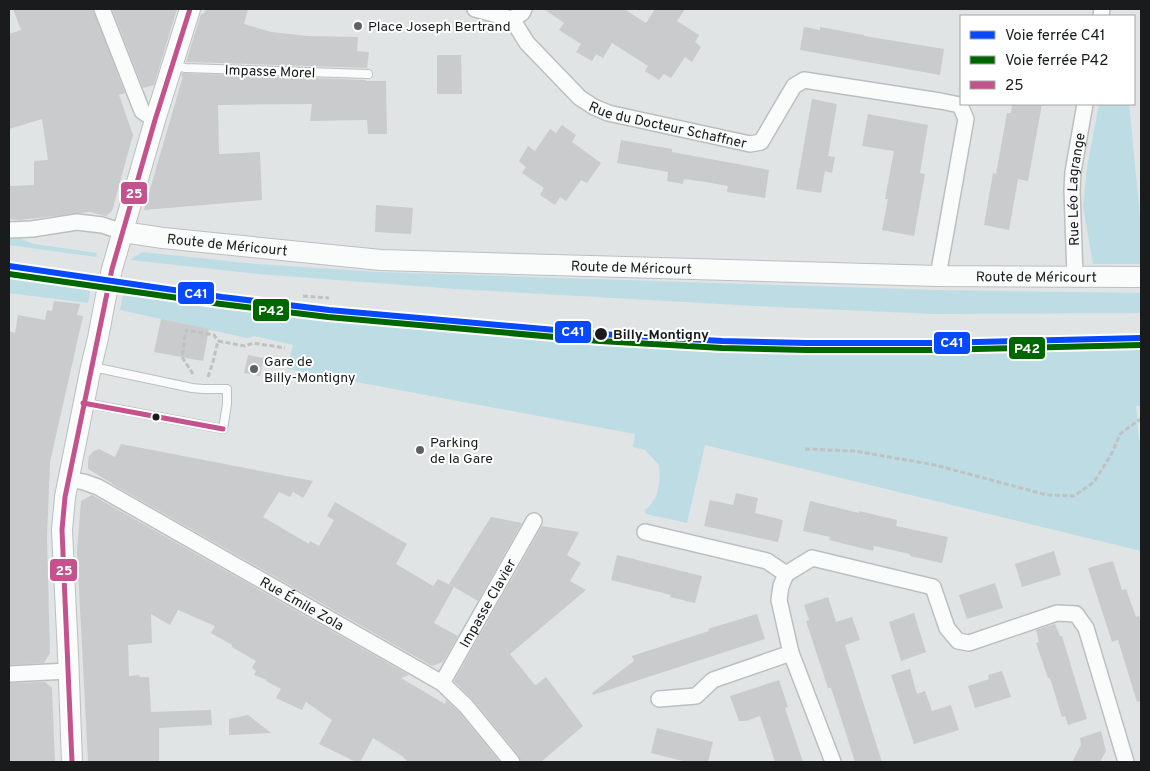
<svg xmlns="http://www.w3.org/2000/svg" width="1150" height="771" viewBox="0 0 1150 771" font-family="Overpass,sans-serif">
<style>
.green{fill:#bddce4}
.building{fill:#c9cbcc}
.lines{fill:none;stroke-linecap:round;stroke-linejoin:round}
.service-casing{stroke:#bcbfc0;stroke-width:10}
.minor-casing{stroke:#bcbfc0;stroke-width:18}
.tertiary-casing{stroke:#bcbfc0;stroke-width:22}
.path{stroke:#c0c2c2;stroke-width:3;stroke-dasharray:5 2.5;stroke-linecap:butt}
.service{stroke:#fafbfb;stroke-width:8}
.minor{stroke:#fafbfb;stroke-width:15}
.tertiary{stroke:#fafbfb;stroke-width:20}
.bus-1-casing{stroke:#fff;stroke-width:9}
.bus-1{stroke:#c4538d;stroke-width:5}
.rail-1-casing{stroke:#fff;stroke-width:10}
.rail-2-casing{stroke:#fff;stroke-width:10}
.rail-1{stroke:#0749ff;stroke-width:6}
.rail-2{stroke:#060;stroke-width:6}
.poi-dot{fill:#5f6162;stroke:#fff;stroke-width:2}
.stop-dot{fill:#191b1c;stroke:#fff;stroke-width:2}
.labels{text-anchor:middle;stroke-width:4;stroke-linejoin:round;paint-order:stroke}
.poi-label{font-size:14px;fill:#191b1c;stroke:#fff;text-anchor:start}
.street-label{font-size:14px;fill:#191b1c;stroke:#fff}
.stop-label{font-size:14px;font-weight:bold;fill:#191b1c;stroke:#fff;text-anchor:start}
.line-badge{stroke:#fff;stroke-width:2}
.badge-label{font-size:14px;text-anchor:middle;font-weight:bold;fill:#fff}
</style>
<rect width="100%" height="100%" fill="#e0e4e5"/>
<g class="green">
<path d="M1099,104H1129L1141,227V264H1093L1083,206L1087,167Z"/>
<path d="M9,236L18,238L34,244L97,253L96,257L9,245Z"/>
<path d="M142,252L257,264L379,272L936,290L1141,293V313L935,314L775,307L456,289L258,274L130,260Z"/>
<path d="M9,275L91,287L88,303L9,293Z"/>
<path d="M124,290L257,310L329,318L589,342L718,350L817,352H964L1141,348V406H1136L1139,440H1141V551L705,445L687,523L646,514L645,510C660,498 660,483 659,465L645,450L633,447L635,434L287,369L293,345L254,336L247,338L120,310Z"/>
</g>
<g class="building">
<path d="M13,9H93L125,93L119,95L133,135L112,211L106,216L90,212L20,220L9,219V186L34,185V161L48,160L42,119L9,129V34L21,30Z"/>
<path d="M112,9H177L154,85L143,88Z"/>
<path d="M207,9H248L244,24L271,32L308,36L358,37L357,51L369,52L367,68L186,62L201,14H203Z"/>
<path d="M544,9H624L646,23L655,9H685L677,21L699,35L695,42L701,47L692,62L685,57L671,78L664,74L659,80L645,71L648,66L612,43L603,58L596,54L592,61L576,52L581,44L559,30L564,23Z"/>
<path d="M804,27L820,30V27L864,35V36L944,49L940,75L800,50Z"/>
<path d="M437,55H461L462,94H437Z"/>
<path d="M182,73L366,80V81H386L387,134H368L367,120L310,121L312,104L218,105L219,154L260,152L262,200L144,210L183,76L181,77Z"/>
<path d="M812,99L837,104L828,156L835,157L832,173L825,171L821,193L796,189Z"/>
<path d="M1012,104H1042L1028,181L1018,179L1009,230L984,225L993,173L996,174L1007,113H1011Z"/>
<path d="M868,114L928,125L920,173L925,174L914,236L882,230L888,199H885L894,151L862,146Z"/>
<path d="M562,125L576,135L572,142L601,163L587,183L581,180L566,201L560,197L555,205L540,195L544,188L522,173L526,167L519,161L528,146L535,151L550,129L556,133Z"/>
<path d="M621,140L672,149V152L769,170L765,198L727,192L728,186L706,182L684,179L683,184L667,181L668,172L617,163Z"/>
<path d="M376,205L413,208L411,234L375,232Z"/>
<path d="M54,301L80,304L77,315L83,316L50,462L47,538L50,653L44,663L9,665V331L15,333L18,315L45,320L47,310L52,311Z"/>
<path d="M161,319L209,329L203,361L154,352Z"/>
<path d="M248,355L264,358L260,376L244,373Z"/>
<path d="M121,444L313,481L303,498L293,492L290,497L279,492L263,517L309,544L310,541L319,546L334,520L327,516L335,502L407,544L396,564L433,586L438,579L454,587L434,623L458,636L443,662L432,666L112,484H113L88,469V463L89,456L94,451L99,449L115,457Z"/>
<path d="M736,493L758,498L755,513L783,520L778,542L704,526L710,500L733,505Z"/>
<path d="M92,495L409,675L401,678L445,704L446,700L459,712L500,762H408L402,756L373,738L360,762H356L319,744L332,720L306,702L302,710L276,698L281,689L266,681L267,680L254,675L256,671L252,668L256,661L232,647V645L211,633L215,626L178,610L170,625L151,614L152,643L128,645L129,676L139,675L140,677H149L151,712L211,710L212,725L159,728V762H88L77,551L81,501Z"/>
<path d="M810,501L859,513V511L897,520L896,526L948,537L942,563L910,556V554L874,546L873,551L829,540L830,537L803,531Z"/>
<path d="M491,517L522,523L478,601L449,584Z"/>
<path d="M542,526L579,532L567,555L581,563L570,581L586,590L510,654L534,684L536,685L546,677L583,726L541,762H521L519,756L473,700L454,681Z"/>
<path d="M1054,551L1061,575L1022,587L1015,564Z"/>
<path d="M617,555L702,576L695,603L670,597L671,595L611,580Z"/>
<path d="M1113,561L1122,590L1126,589L1136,617L1139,616L1141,625V701L1137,702L1118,640L1112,642L1088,568Z"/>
<path d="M995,583L1003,608L967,619L959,595Z"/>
<path d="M828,597L836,622L852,617L860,640L845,645L882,762H855L840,715L831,688H828L806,621L809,620L804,605Z"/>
<path d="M914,613L926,652L901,661L889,622Z"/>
<path d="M757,614L765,639L593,695L592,693L634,661L632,656L709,631L708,629Z"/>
<path d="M1055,624L1060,636H1062L1087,719L1068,725L1065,716L1062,717L1050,678H1048L1036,643L1039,642L1036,630Z"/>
<path d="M910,669L917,694L925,691L932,711L951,705L959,730L914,744L891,675Z"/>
<path d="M1002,671L1011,697L975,708L968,686L989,679L988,675Z"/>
<path d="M779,680L788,707L785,708L803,762H775L760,716L746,721H739L730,696Z"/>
<path d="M45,682L52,688L55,762H9V683Z"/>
<path d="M248,715L271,733L229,735V719Z"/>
<path d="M657,728L713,742L708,762H687L651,753Z"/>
<path d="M1101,731L1106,751L1100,762H1072L1081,745L1080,738Z"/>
</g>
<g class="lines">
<defs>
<g id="service">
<path d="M173,65L185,68L368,74"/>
<path d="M85,403L223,429L227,404V389H203L192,388L93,367"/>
</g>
<g id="minor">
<path d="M102,9L142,111L155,120"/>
<path id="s1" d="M475,9L512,19L527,43L580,98L594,107L608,113L750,144L761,142L794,86L804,80L940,101L960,105L966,119L938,276"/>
<path d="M1101,16L1102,9"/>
<path d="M512,19L522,13L524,9"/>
<path d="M9,230L32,229L77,222L102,225L123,232"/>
<path id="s2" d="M1075,277L1072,190L1073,172L1085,104"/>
<path id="s3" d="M68,479L84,482L98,487L442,683L466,706L512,762"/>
<path d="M645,532L767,561L786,574"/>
<path d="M786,574L812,558L933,587L947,628L958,641L969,643L1057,613L1076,614L1086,628L1126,762"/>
<path d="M786,574L781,586L779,600L791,653L833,762"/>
<path d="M9,674L68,671"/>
<path id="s4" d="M442,683L534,521"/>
<path d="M659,699L696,696L713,680L791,653"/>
</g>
<g id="tertiary">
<path id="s5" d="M123,232L163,238L381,260L938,276L1141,277"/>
<path d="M72,762L68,654L62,530L65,497L91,367L98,338L105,301L112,269L155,120L190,9"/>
</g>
</defs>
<use href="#service" class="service-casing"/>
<use href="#minor" class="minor-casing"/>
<use href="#tertiary" class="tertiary-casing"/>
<g class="path">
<path d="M303,296L329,298"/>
<path d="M193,374L182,357L186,330L214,335L218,341"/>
<path d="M208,377L213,362L218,341L245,346L253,343L285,348"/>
<path d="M805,449L855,451L935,465L1047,495L1074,496L1094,482L1112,453L1120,434L1139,420H1141"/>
</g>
<use href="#service" class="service"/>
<use href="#minor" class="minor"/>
<use href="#tertiary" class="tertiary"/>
<defs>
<g id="bus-1">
<path d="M83,403L223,429"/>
<path d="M72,762L62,530L65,497L112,269L155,120L190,9"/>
</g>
</defs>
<use href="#bus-1" class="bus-1-casing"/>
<use href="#bus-1" class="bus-1"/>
<defs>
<path id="rail-1" d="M9,266L222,297L329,310L600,334L722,341L807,343H935L1141,338"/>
<path id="rail-2" d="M9,274L221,304L328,317L600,341L722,348L807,350H935L1141,345"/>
</defs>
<use href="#rail-1" class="rail-1-casing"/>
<use href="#rail-2" class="rail-2-casing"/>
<use href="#rail-1" class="rail-1"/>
<use href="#rail-2" class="rail-2"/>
</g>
<g class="poi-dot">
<circle cx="358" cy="26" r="5"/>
<circle cx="254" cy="369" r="5"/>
<circle cx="420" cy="450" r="5"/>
</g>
<g class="stop-dot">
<circle cx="601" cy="334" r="7"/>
<circle cx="156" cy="417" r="4.5"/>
</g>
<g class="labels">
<g class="poi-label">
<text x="368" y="31">Place Joseph Bertrand</text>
<text x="264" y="366">Gare de<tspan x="264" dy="16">Billy-Montigny</tspan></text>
<text x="430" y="447">Parking<tspan x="430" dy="16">de la Gare</tspan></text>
</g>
<g class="street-label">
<text transform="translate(270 71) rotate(2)" y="5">Impasse Morel</text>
<text dy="5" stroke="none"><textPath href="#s1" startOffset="236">Rue du Docteur Schaffner</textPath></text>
<text dy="5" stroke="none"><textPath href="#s2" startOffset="88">Rue Léo Lagrange</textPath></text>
<text dy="5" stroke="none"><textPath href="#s5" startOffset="105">Route de Méricourt</textPath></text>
<text dy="5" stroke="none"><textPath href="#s5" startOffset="510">Route de Méricourt</textPath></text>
<text dy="5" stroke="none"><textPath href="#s5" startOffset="915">Route de Méricourt</textPath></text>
<text dy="5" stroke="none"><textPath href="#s4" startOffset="92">Impasse Clavier</textPath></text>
<text dy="5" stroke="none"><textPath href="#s3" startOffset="266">Rue Émile Zola</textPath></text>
</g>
<g class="stop-label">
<text x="613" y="339">Billy-Montigny</text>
</g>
</g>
<g class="line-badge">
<rect x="120" y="181" width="28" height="24" rx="5" fill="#c4538d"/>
<rect x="177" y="281" width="38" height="24" rx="5" fill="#0749ff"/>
<rect x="252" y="298" width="38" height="24" rx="5" fill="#060"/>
<rect x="554" y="320" width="38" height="24" rx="5" fill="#0749ff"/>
<rect x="933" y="331" width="38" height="24" rx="5" fill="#0749ff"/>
<rect x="1008" y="336" width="38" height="24" rx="5" fill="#060"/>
<rect x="49" y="558" width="29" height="24" rx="5" fill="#c4538d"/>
</g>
<g class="badge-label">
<text x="134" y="198">25</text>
<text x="196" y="298">C41</text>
<text x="271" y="315">P42</text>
<text x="573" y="336">C41</text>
<text x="952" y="347">C41</text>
<text x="1027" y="353">P42</text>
<text x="64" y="575">25</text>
</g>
<rect width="1150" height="771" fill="none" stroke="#191b1c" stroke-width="20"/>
<rect x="960" y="15" width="175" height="90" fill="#ffffff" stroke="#a3a4a4"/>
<rect x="970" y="31" width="25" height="8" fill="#0749ff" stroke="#a3a4a4"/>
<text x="1005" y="40" font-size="15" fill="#191b1c">Voie ferrée C41</text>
<rect x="970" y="56" width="25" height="8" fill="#006600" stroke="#a3a4a4"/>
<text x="1005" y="65" font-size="15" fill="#191b1c">Voie ferrée P42</text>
<rect x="970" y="81" width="25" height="8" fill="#c4538d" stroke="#a3a4a4"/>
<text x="1005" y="90" font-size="15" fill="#191b1c">25</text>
</svg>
